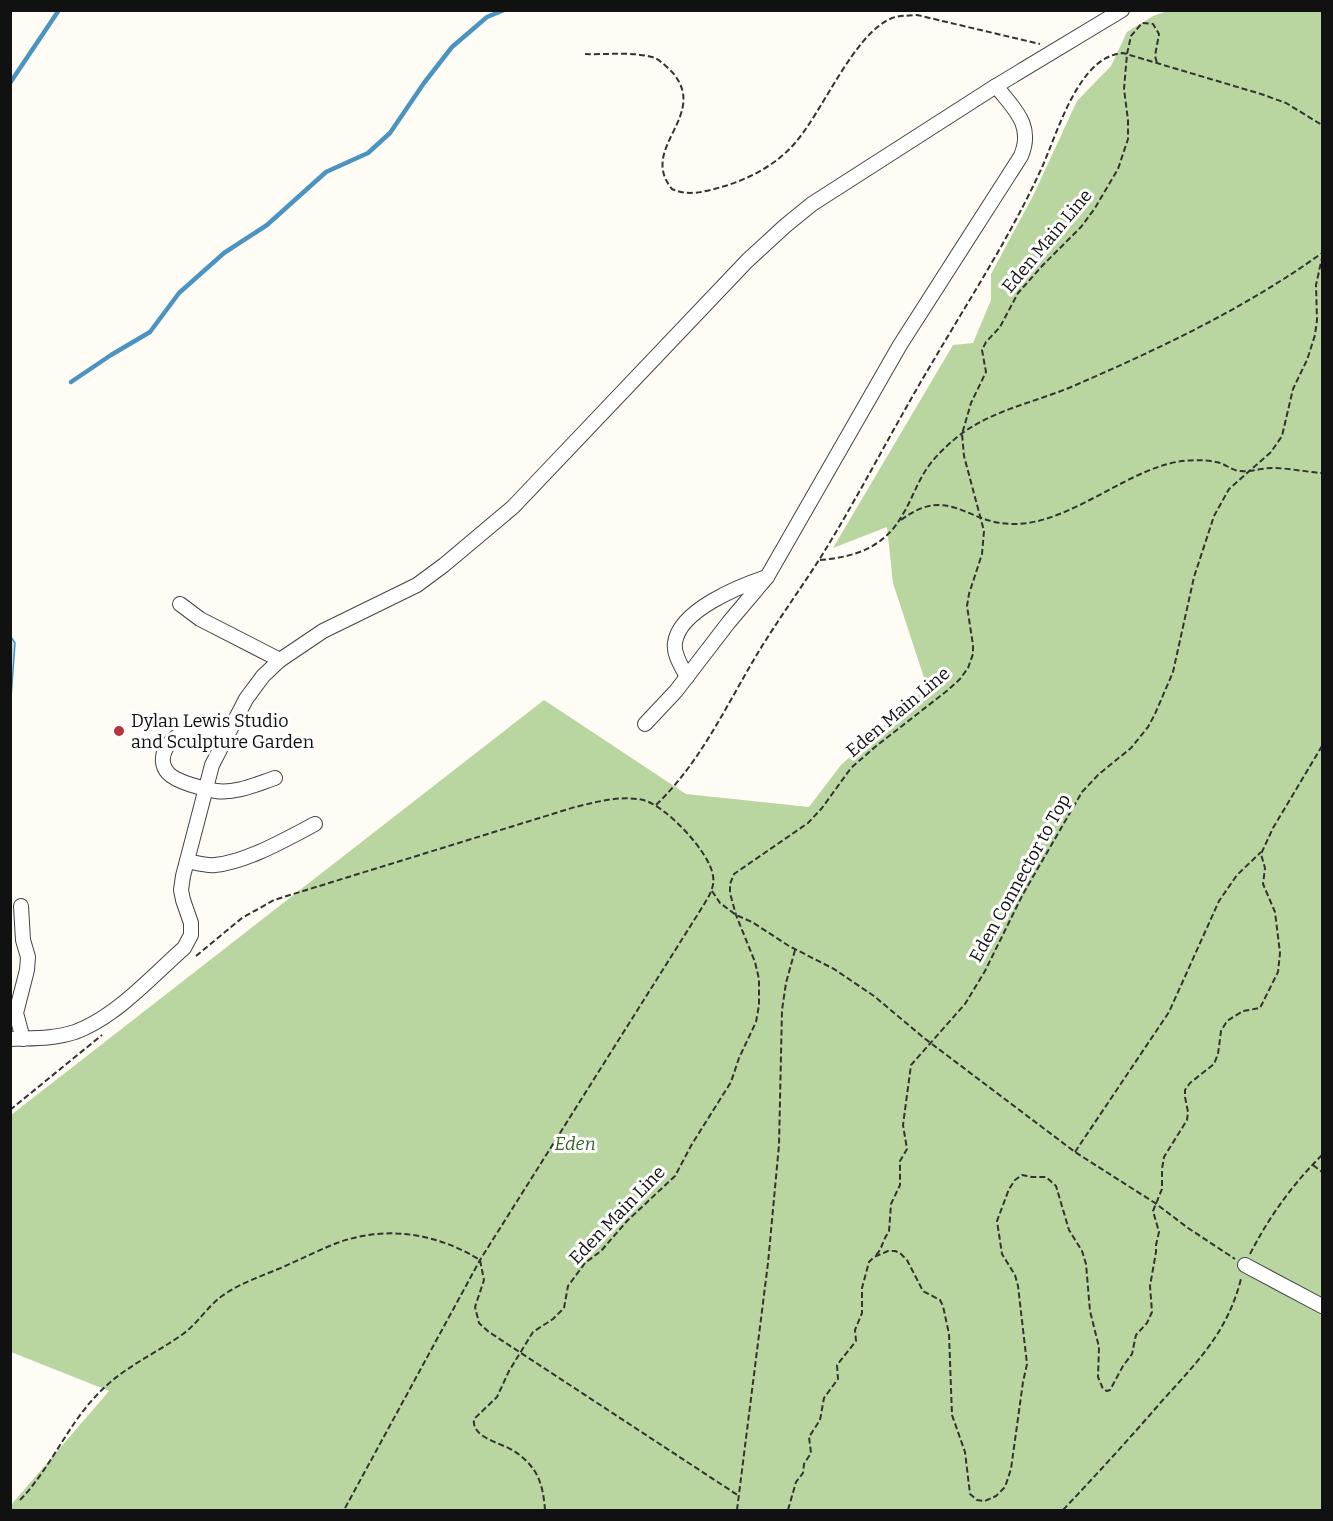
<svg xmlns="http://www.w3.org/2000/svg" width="1333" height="1521" viewBox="0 0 1333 1521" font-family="Bitter,serif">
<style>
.forest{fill:#b9d6a1}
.water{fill:#bedff1;stroke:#4b94c2;stroke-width:1.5}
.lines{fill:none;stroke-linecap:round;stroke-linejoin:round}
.stream{stroke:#4b94c2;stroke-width:4.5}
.minor-casing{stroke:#444;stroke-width:16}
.path{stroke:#333;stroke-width:2;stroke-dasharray:6 3;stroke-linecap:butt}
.minor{stroke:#fff;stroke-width:14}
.poi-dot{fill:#b6343b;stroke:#fff;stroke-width:2}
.labels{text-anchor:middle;stroke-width:6;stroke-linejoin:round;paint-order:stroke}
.street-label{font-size:18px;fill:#111;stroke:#fff}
.poi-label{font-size:18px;fill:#111;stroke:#fff;text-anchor:start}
.park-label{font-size:18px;font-style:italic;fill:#336425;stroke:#fff}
</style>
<rect width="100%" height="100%" fill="#fefcf5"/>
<path class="forest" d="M1167,11H1322V1510H11V1505L109,1391L11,1352V1115L544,700L686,794L809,807L841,765L927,687L893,583L887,527L833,548L953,345L973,343L991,300V274L1033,196L1077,101L1111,66L1127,32L1153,16Z"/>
<path class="water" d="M11,637L15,643L11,698Z"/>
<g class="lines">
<g class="stream">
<path d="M10,83L59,10"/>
<path d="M71,382L111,355L150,332L179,293L224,253L267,225L326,172L368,153L390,133L424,83L452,47L487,17L504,10"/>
</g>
<defs>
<g id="minor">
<path d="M180,604L200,619L280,660"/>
<path d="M687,677C682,667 673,654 675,643C679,610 740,586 767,577"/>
<path d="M645,724L676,691L729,622L767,577L900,345L1021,156C1034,125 1014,109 996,86"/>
<path d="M225,737C214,734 201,729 189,731C171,735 154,757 168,773C176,782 204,789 216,791C235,794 257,784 275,778"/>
<path d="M187,861C197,863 206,866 215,865C247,862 288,838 315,824"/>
<path d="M21,906L23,940L28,957L27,970L16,1013L23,1039"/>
<path d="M10,1039C32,1038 54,1039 75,1032C116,1017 151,977 184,948L191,935V923L183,900L181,890L183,876L212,765L246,699L263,676L280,660L323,631L417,585L444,565L513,507L747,261L785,226L812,204L996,86L1122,10"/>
<path d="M1245,1265L1322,1306"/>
</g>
</defs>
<use href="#minor" class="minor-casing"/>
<g class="path">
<path d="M585,54C607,55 634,51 655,58C661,61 668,68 673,73C709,116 638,148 672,189C690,197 707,191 725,186C751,178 777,164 795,143C823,111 853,36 890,19C898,15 907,16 917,15L1040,44"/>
<path d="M901,520C949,484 966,524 1013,524C1062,525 1114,481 1161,466C1178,460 1202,458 1220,463C1227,465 1232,471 1241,471C1251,472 1262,468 1272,468C1289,468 1306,472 1322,473"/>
<path d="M820,560C856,557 885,547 903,514C911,501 916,486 924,473C933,458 947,445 961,434C997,408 1038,402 1078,384C1163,347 1247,307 1322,253"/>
<path d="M656,805C701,762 727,704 759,651C778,620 799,591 819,560C859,496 893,428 932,363C970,298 1012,234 1043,165C1058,131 1079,56 1123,53L1261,94L1286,103L1322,125"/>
<path d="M712,891L720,903L736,915L752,922L789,946L834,969L874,996L924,1038L1075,1152L1155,1203L1188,1228L1235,1259"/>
<path d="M196,956L242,918L274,900L575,807C597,802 620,795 643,800C665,805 710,852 713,876C715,887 709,896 703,906L480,1260L344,1510"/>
<path d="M10,1110L102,1035"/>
<path d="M1075,1152L1169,1012L1219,901L1237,875L1261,852"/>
<path d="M1313,1165L1322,1172"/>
<path d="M1250,1254C1269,1217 1292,1185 1322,1155"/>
<path d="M876,1255C883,1248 882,1240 889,1232L891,1204L900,1185V1161L907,1149L903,1125L911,1065L965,1004L985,971L1023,894L1082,792L1099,774L1131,748L1148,727L1155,714L1173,672L1194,577L1214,516L1229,489L1271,452L1282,436L1293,389L1307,360L1315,335L1317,320L1316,285L1322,258"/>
<path d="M20,1500C50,1469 66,1428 95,1397C121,1368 152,1356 183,1334C198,1323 207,1307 222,1296C240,1283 262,1276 283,1267C301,1259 319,1250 337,1243C386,1225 436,1233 480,1260L484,1280L475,1307L479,1323L489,1332L739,1496"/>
<path d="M545,1510C544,1497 542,1482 534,1470C529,1463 522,1456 514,1451C502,1443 471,1438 474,1419L497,1397L509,1371L533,1332L553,1319L564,1308L568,1286L585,1263L601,1251L627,1221L675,1176L692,1144L731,1082L739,1058L756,1022L759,1005V979L755,962L736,915L730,893V884L734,874L808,823L822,808L851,768L875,747L948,690L960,679L968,668L973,654V645L967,606L969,594L982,554L984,531L964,456L962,434L971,403L986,372L982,350L986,342L1000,327L1018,293L1043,265L1081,227L1095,208L1118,169L1128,139V120L1124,89L1127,54L1131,36L1142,23L1153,24L1159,34L1155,56L1157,63"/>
<path d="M737,1510L768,1263L779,1145L782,1010L786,983L795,950"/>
<path d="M788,1510L796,1482L803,1473L804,1464L811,1453L809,1437L820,1420L824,1398L838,1379L837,1365L856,1341L855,1330L862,1313V1288L869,1262L874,1257L888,1251H895L900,1253L907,1260L923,1291L940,1300L943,1306L949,1334L952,1415L965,1452L970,1494L977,1500L985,1501L996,1496L1005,1487L1011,1469L1023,1382L1027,1364L1018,1286L1015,1275L1002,1254L997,1221L1009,1189L1015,1180L1022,1175L1032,1177H1046L1056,1186L1069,1230L1082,1251L1086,1264L1090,1311L1099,1347L1098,1377L1103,1389L1107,1391L1110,1390L1123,1366L1132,1354L1136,1335L1147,1323L1152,1312L1150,1286L1156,1252V1245L1159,1232L1153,1211L1162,1189V1169L1164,1157L1187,1120L1188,1112L1185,1097V1090L1190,1083L1214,1064L1218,1054L1221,1031L1227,1021L1243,1011L1260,1008L1278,972L1280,953L1275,912L1263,884L1265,868L1261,854L1273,828L1322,746"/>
<path d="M1063,1510C1097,1474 1130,1438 1162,1401C1198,1361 1227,1333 1241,1279"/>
</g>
<use href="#minor" class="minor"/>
</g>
<circle class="poi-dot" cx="119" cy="731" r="6"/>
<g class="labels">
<g class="street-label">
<text transform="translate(1047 241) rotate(-50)" y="6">Eden Main Line</text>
<text transform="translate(898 712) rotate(-40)" y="6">Eden Main Line</text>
<text transform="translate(1020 878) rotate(-61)" y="6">Eden Connector to Top</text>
<text transform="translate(617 1215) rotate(-46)" y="6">Eden Main Line</text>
</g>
<g class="poi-label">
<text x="131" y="727">Dylan Lewis Studio<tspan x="131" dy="21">and Sculpture Garden</tspan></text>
</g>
<g class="park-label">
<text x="575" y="1150">Eden</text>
</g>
</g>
<rect width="1333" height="1521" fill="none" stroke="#111111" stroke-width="24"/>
</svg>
